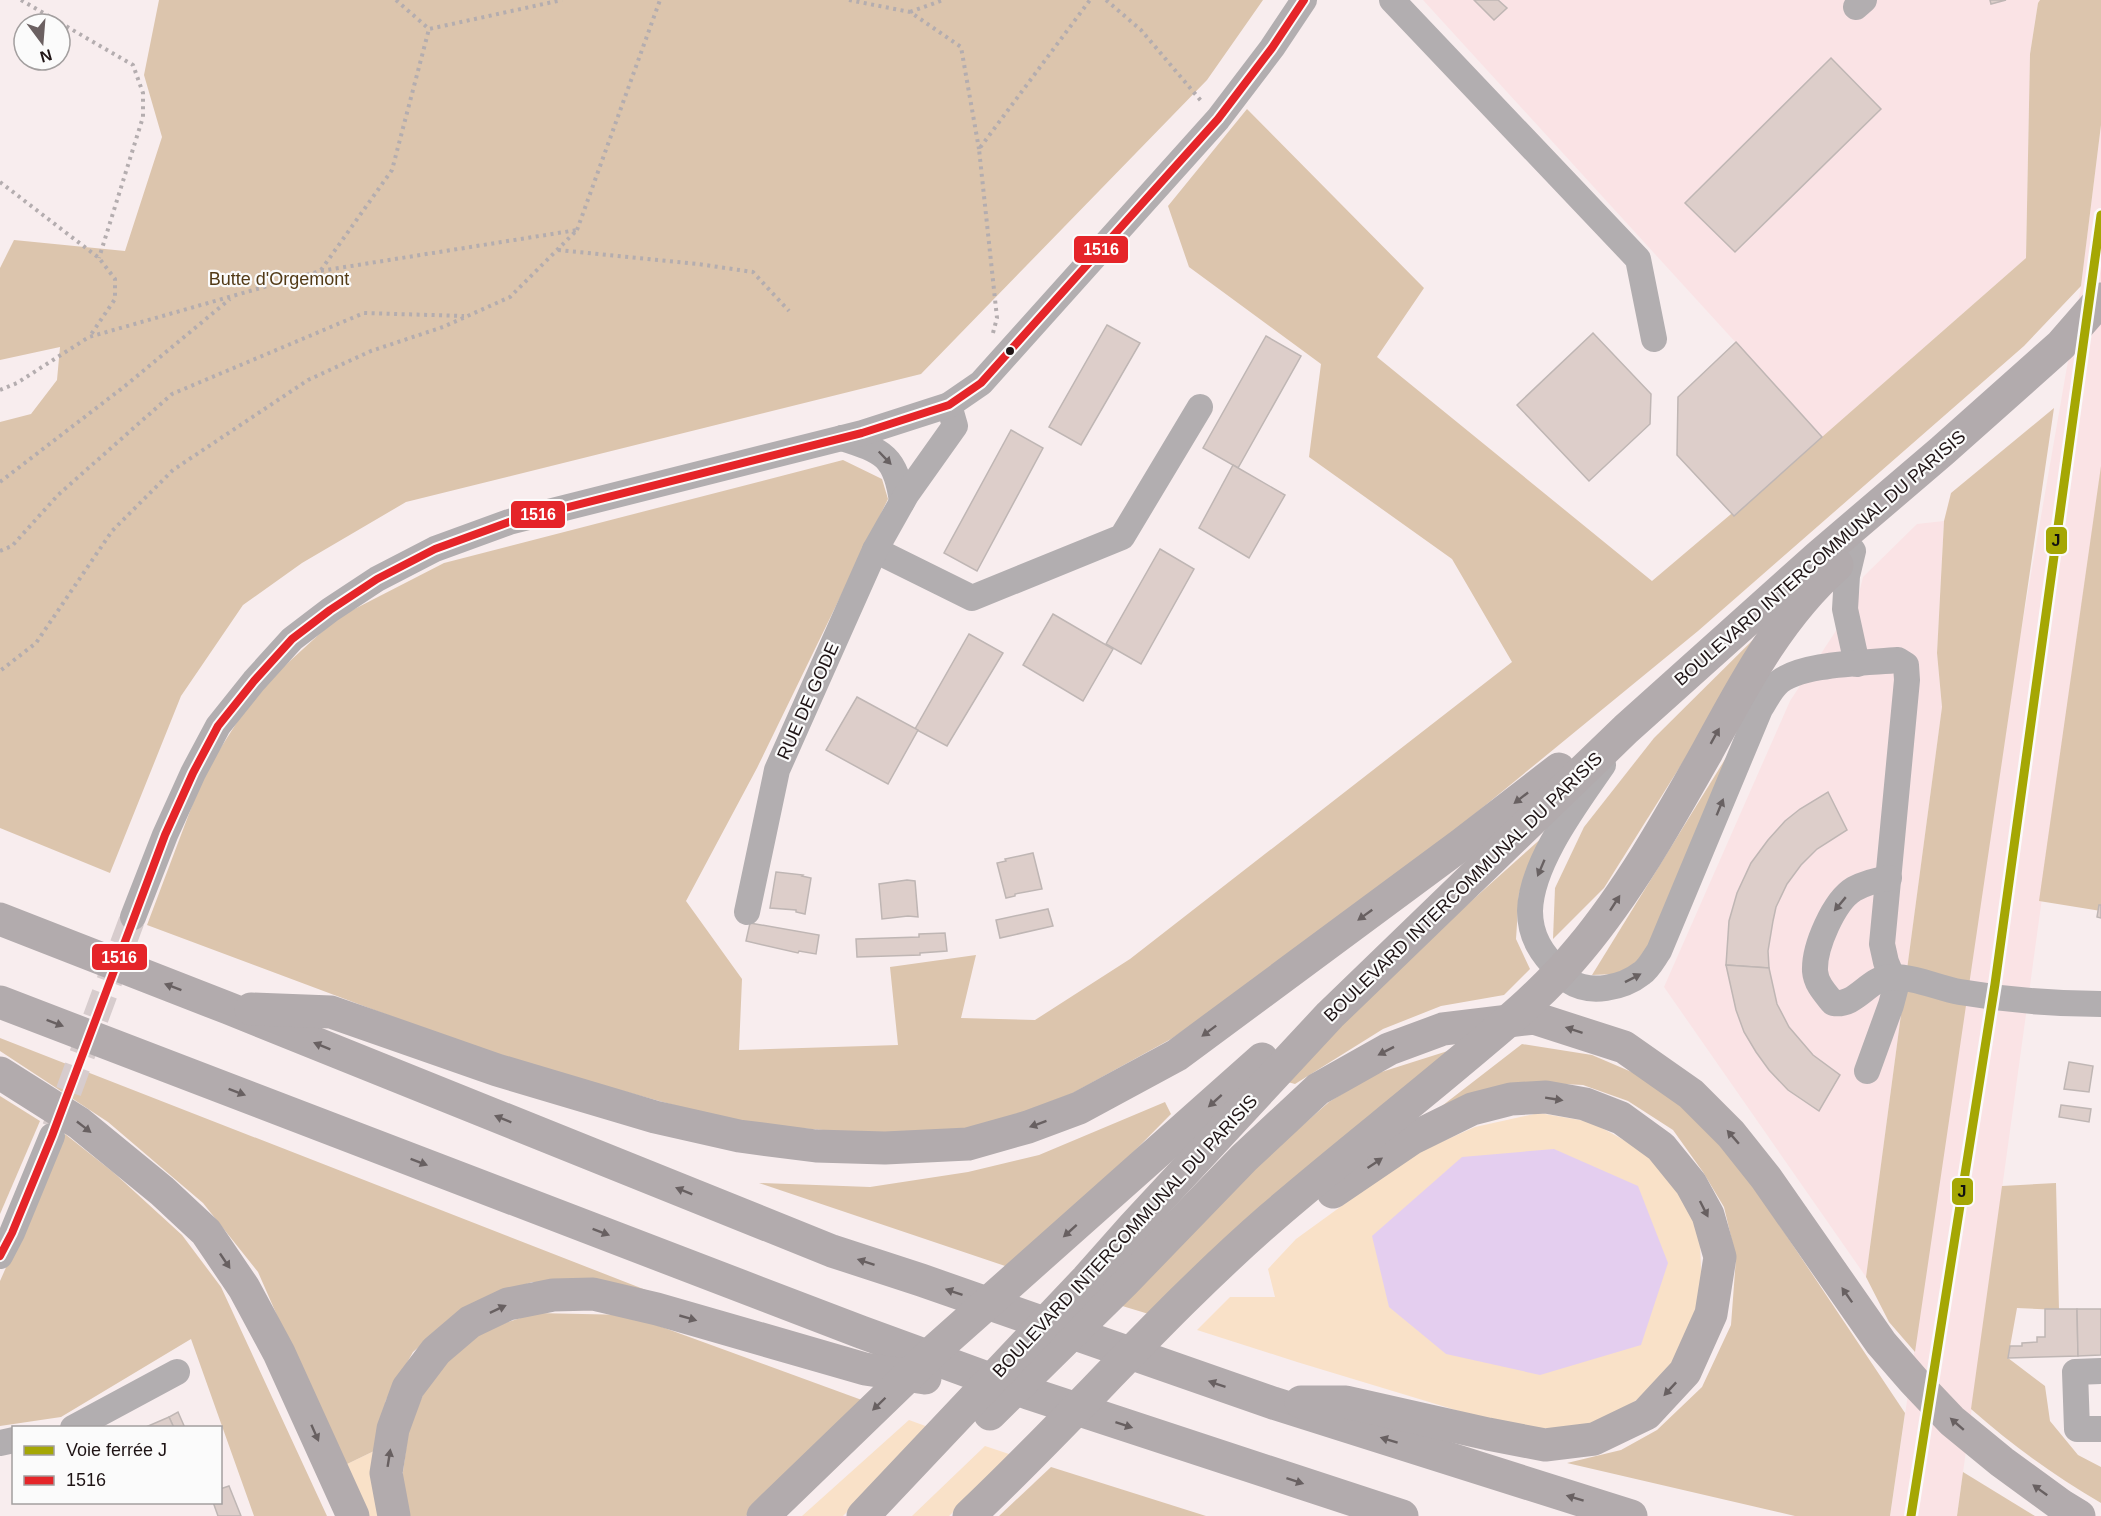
<svg xmlns="http://www.w3.org/2000/svg" width="2101" height="1516" viewBox="0 0 2101 1516" font-family="Helvetica,sans-serif">
<style>
.built{fill:#fae3e5}
.green{fill:#f9e1c8}
.forest{fill:#dcc5ad}
.water{fill:#e4ceef}
.building{fill:#ddceca;stroke:#bfb6b4;stroke-width:1.5}
.lines{fill:none;stroke-linecap:round;stroke-linejoin:round}
.minor-tunnel{stroke:#d7cccd;stroke-width:26;stroke-dasharray:26 13;stroke-linecap:butt}
.path{stroke:#b4adaf;stroke-width:4;stroke-dasharray:3 4.5;stroke-linecap:butt}
.minor{stroke:#b2aeb0;stroke-width:26}
.highway{stroke:#b2abad;stroke-width:33}
.bus-1-casing{stroke:#fbfbfb;stroke-width:12}
.bus-1{stroke:#e52529;stroke-width:8}
.rail-1-casing{stroke:#fbfbfb;stroke-width:14}
.rail-1{stroke:#a5a704;stroke-width:9}
.oneway{fill:#686162}
.oneway2{fill:#686061}
.bus-dot{fill:#1f1415;stroke:#fbfbfb;stroke-width:2}
.labels{text-anchor:middle;stroke-width:4.5;stroke-linejoin:round;paint-order:stroke}
.park-label{font-size:18px;fill:#523a16;stroke:#fbfbfb}
.street-label{font-size:18px;fill:#1f1415;stroke:#fbfbfb}
.line-badge{stroke:#fbfbfb;stroke-width:2}
.badge-label{font-size:16px;text-anchor:middle;font-weight:bold;fill:#fff}
.pale-badge-label{font-size:16px;text-anchor:middle;font-weight:bold;fill:#111}
</style>
<rect width="100%" height="100%" fill="#f8edee"/>
<g class="built">
<path d="M1423,0H2040L2038,3L2030,54L2026,258L1822,437Z"/>
<path d="M2101,125V469L1957,1516H1890L2019,643L2081,286Z"/>
<path d="M1944,521L1937,653L1942,707L1866,1277L1664,987L1790,701L1858,597L1863,577L1917,524Z"/>
</g>
<g class="green">
<path d="M1539,1113L1591,1122L1640,1149L1683,1187L1700,1242L1702,1294L1681,1355L1650,1391L1607,1420L1573,1428H1515L1297,1362L1197,1330L1230,1297H1275L1268,1269L1296,1239L1412,1155L1475,1127Z"/>
<path d="M909,1420L931,1428L843,1516H802Z"/>
<path d="M985,1446L1012,1455L949,1516H912Z"/>
<path d="M374,1451L382,1516H367L343,1466Z"/>
</g>
<g class="forest">
<path d="M159,0H1263L1207,80L921,374L406,502L302,563L243,605L181,696L110,873L0,828V422L31,414L57,380L60,347L0,360V268L14,240L125,251L162,137L144,75Z"/>
<path d="M2040,0H2101V125L2081,286L2024,346L1698,631L1454,831L1244,989L1171,1039L1071,1094L1023,1112L963,1130L884,1135L739,1123L500,1057L147,925L204,774L257,691L337,618L444,563L843,460L882,479L888,499L757,768L686,901L742,979L739,1050L898,1045L890,967L976,955L961,1018L1035,1020L1130,959L1512,662L1452,559L1309,457L1321,364L1189,267L1168,206L1247,109L1424,288L1377,357L1652,581L1822,437L2026,258L2030,54L2038,3Z"/>
<path d="M2054,408L1915,1352L1889,1322L1866,1277L1942,707L1937,653L1944,521L1951,493Z"/>
<path d="M2101,466V911L2039,901Z"/>
<path d="M1770,623L1604,888L1553,939L1555,888L1584,827L1654,738Z"/>
<path d="M1740,735L1665,922L1638,963L1615,974L1592,975Z"/>
<path d="M1545,835L1519,893L1516,939L1530,969L1504,995L1441,1006L1383,1029L1295,1084L1284,1081L1352,1008Z"/>
<path d="M0,1038L651,1292L610,1285L532,1282L465,1307L413,1352L386,1400L374,1451L343,1466L258,1272L203,1203L108,1122L0,1051Z"/>
<path d="M1522,1044L1592,1055L1641,1076L1682,1104L1720,1143L1754,1187L1905,1413L1890,1516H1795L1567,1463L1621,1450L1657,1430L1702,1387L1731,1325L1736,1258L1724,1207L1703,1172L1673,1130L1628,1101L1583,1085L1543,1083L1438,1109Z"/>
<path d="M1454,1049L1152,1315L1119,1305L1271,1153L1329,1102L1372,1075Z"/>
<path d="M0,1096L40,1121L0,1214Z"/>
<path d="M1165,1102L1171,1114L1017,1270L759,1183L870,1187L968,1172L1039,1155Z"/>
<path d="M65,1134L113,1172L182,1235L221,1287L327,1516H254L191,1339L61,1417L0,1426V1281Z"/>
<path d="M2056,1183L2059,1310L2017,1308L2008,1358L2045,1386L2050,1421L2078,1455L2101,1467V1503C2054,1476 2012,1445 1971,1409L2002,1186Z"/>
<path d="M536,1313L629,1315L870,1403L746,1516H408L401,1486L409,1427L431,1376L480,1331Z"/>
<path d="M1051,1467L1206,1516H999Z"/>
<path d="M1963,1472L2035,1516H1957Z"/>
</g>
<path class="water" d="M1554,1149L1638,1186L1668,1263L1641,1345L1540,1375L1446,1354L1389,1307L1372,1236L1462,1157Z"/>
<g class="building">
<path d="M1474,0H1498L1507,8L1494,20Z"/>
<path d="M1990,0H2006L1991,4Z"/>
<path d="M1831,58L1881,109L1735,252L1685,203Z"/>
<path d="M1107,325L1140,343L1081,445L1049,427Z"/>
<path d="M1593,333L1651,394L1650,424L1589,481L1517,405Z"/>
<path d="M1266,336L1301,356L1238,468L1203,448Z"/>
<path d="M1736,342L1822,437L1734,516L1677,455L1678,397Z"/>
<path d="M1011,430L1043,448L977,571L944,553Z"/>
<path d="M1233,465L1285,495L1249,558L1199,528Z"/>
<path d="M1160,549L1194,569L1141,664L1106,644Z"/>
<path d="M1053,614L1113,649L1083,701L1023,665Z"/>
<path d="M969,634L1003,653L947,746L915,729Z"/>
<path d="M857,697L918,730L888,784L826,750Z"/>
<path d="M1828,792L1847,830L1817,849L1801,865L1787,884L1776,907L1773,921L1768,951L1769,968L1726,965L1729,921L1737,893L1751,863L1768,840L1785,821L1800,809Z"/>
<path d="M1033,853L1042,889L1015,894V896L1006,898L997,863L1006,861L1005,859Z"/>
<path d="M776,872L803,875L802,876L811,878L805,914L796,912V910L770,908Z"/>
<path d="M907,880L915,881L918,917L908,916L882,919L879,884Z"/>
<path d="M2099,905H2101V918L2097,917Z"/>
<path d="M1048,909L1053,926L1000,938L996,920Z"/>
<path d="M750,923L819,935L816,954L799,951L798,953L746,941Z"/>
<path d="M945,933L947,951L920,953V955L857,957L856,939L919,937V934Z"/>
<path d="M1726,965L1769,968L1777,1004L1789,1027L1813,1055L1840,1075L1819,1111L1788,1090L1769,1070L1756,1052L1744,1032L1736,1010Z"/>
<path d="M2069,1062L2093,1066L2089,1092L2064,1089Z"/>
<path d="M2061,1105L2091,1109L2089,1122L2059,1117Z"/>
<path d="M2045,1309H2077L2078,1356L2008,1358L2010,1346H2022V1343L2037,1342V1337H2045Z"/>
<path d="M2077,1309H2101V1355L2078,1356Z"/>
<path d="M178,1412L185,1428H174L169,1417Z"/>
<path d="M169,1417L174,1428L146,1427Z"/>
<path d="M229,1486L241,1516H218L213,1502H220V1489Z"/>
</g>
<g class="lines">
<path class="minor-tunnel" d="M55,1128L133,917"/>
<g class="path">
<path d="M21,0L133,65L143,93V117L99,258"/>
<path d="M396,0L429,29L562,0"/>
<path d="M849,0L910,12L961,47L979,149"/>
<path d="M1106,0L1141,30L1202,102"/>
<path d="M910,12L943,0"/>
<path d="M0,182L99,258L115,279V299L90,336"/>
<path d="M577,230L660,0"/>
<path d="M558,250L698,264L753,272L789,311"/>
<path d="M321,270L392,170L429,29"/>
<path d="M993,333L997,318L979,149L1090,0"/>
<path d="M0,390L17,383L89,337L320,271L577,230L510,297L443,327L371,351L308,380L173,470L112,531L36,643L0,671"/>
<path d="M0,482L125,386L230,299"/>
<path d="M0,551L12,546L58,495L172,394L364,313L464,316"/>
</g>
<g class="minor">
<path d="M1392,0L1638,259L1654,339"/>
<path d="M1856,7L1864,0"/>
<path d="M842,438C883,451 896,456 902,502"/>
<path d="M875,550L972,598L1122,537L1200,407"/>
<path d="M1853,551L1847,576L1845,609L1857,664"/>
<path d="M1603,765C1577,803 1531,863 1530,911C1530,937 1542,954 1559,971C1562,974 1565,978 1569,981C1590,995 1623,988 1642,973C1649,968 1654,958 1659,951L1760,709C1765,702 1769,692 1776,685C1796,663 1867,663 1898,660L1906,665L1907,680L1882,944L1886,962L1896,986L1891,1005L1867,1071"/>
<path d="M1889,878C1877,880 1865,883 1854,889C1834,901 1814,947 1815,971C1816,984 1825,993 1833,1003C1857,1007 1869,976 1893,977C1916,977 1938,988 1960,992C2007,1000 2054,1004 2101,1004"/>
<path d="M747,912L777,770L875,550L906,495L955,426L949,405"/>
<path d="M133,917L165,835L193,773L218,726L254,681L292,639L330,610L377,579L435,549L509,522L862,433L949,405L981,383L1218,119L1272,48L1304,0"/>
<path d="M0,1256L12,1233L52,1136"/>
<path d="M2101,1371L2075,1372L2077,1429H2101"/>
<path d="M73,1428L177,1372"/>
<path d="M0,1443L14,1440"/>
</g>
<g class="highway">
<path d="M0,919L228,1008L832,1251L921,1280L1273,1403L1631,1516"/>
<path d="M0,1002L861,1332L1028,1393L1402,1516"/>
<path d="M251,1009L331,1012L497,1070L655,1117L739,1136L816,1146L885,1148L968,1144L1028,1127L1079,1108L1177,1055L1462,844L1559,769"/>
<path d="M0,1073L79,1123L162,1191L206,1232L244,1288L279,1353L353,1516"/>
<path d="M1301,1402H1346L1488,1434L1545,1445L1594,1439L1646,1414L1685,1372L1711,1314L1720,1257L1708,1215L1691,1184L1661,1147L1621,1118L1585,1104L1546,1097L1511,1099L1472,1109L1411,1139L1333,1192"/>
<path d="M990,1414L1124,1282L1244,1158L1318,1089L1389,1049L1443,1029L1534,1018L1624,1047L1691,1094L1731,1134L1766,1178L1881,1343L1914,1381L1952,1421L2002,1462L2061,1505L2079,1516"/>
<path d="M394,1516L386,1473L393,1429L408,1388L436,1351L470,1322L508,1304L553,1295L593,1294L657,1309L865,1369L925,1378"/>
<path d="M763,1516L936,1349L1262,1059"/>
<path d="M863,1516L1087,1279L1134,1226L1330,1015L1626,729L1819,556L1942,451L2061,345L2101,299"/>
<path d="M969,1516C1072,1419 1164,1311 1271,1218C1331,1166 1395,1116 1457,1064C1500,1028 1544,993 1580,949C1630,889 1669,819 1707,752C1743,686 1779,616 1837,565"/>
</g>
<defs>
<path id="bus-1" d="M0,1256L12,1233L52,1136L165,835L193,773L218,726L254,681L292,639L330,610L377,579L435,549L509,522L862,433L949,405L981,383L1218,119L1272,48L1304,0"/>
</defs>
<use href="#bus-1" class="bus-1-casing"/>
<use href="#bus-1" class="bus-1"/>
<defs>
<path id="rail-1" d="M1911,1516L1995,984L2101,215"/>
</defs>
<use href="#rail-1" class="rail-1-casing"/>
<use href="#rail-1" class="rail-1"/>
</g>
<defs><path id="oneway-solid" d="M-6-.8H1V-3.2L6.5 0L1 3.2V.8H-6Z" transform="scale(1.5)"/></defs>
<g class="oneway">
<use href="#oneway-solid" transform="translate(885 458) rotate(46)"/>
<use href="#oneway-solid" transform="translate(1720 807) rotate(-68)"/>
<use href="#oneway-solid" transform="translate(1541 868) rotate(113)"/>
<use href="#oneway-solid" transform="translate(1840 904) rotate(130)"/>
<use href="#oneway-solid" transform="translate(1633 978) rotate(-27)"/>
</g>
<g class="oneway2">
<use href="#oneway-solid" transform="translate(1715 736) rotate(-61)"/>
<use href="#oneway-solid" transform="translate(1521 798) rotate(142)"/>
<use href="#oneway-solid" transform="translate(1615 903) rotate(-57)"/>
<use href="#oneway-solid" transform="translate(1365 915) rotate(144)"/>
<use href="#oneway-solid" transform="translate(173 987) rotate(-159)"/>
<use href="#oneway-solid" transform="translate(55 1023) rotate(21)"/>
<use href="#oneway-solid" transform="translate(1574 1030) rotate(-162)"/>
<use href="#oneway-solid" transform="translate(1209 1031) rotate(143)"/>
<use href="#oneway-solid" transform="translate(322 1046) rotate(-158)"/>
<use href="#oneway-solid" transform="translate(1386 1051) rotate(153)"/>
<use href="#oneway-solid" transform="translate(237 1092) rotate(21)"/>
<use href="#oneway-solid" transform="translate(1554 1099) rotate(9)"/>
<use href="#oneway-solid" transform="translate(1215 1101) rotate(138)"/>
<use href="#oneway-solid" transform="translate(503 1119) rotate(-158)"/>
<use href="#oneway-solid" transform="translate(1038 1124) rotate(160)"/>
<use href="#oneway-solid" transform="translate(84 1127) rotate(38)"/>
<use href="#oneway-solid" transform="translate(1733 1137) rotate(-131)"/>
<use href="#oneway-solid" transform="translate(419 1162) rotate(21)"/>
<use href="#oneway-solid" transform="translate(1375 1163) rotate(-34)"/>
<use href="#oneway-solid" transform="translate(684 1191) rotate(-158)"/>
<use href="#oneway-solid" transform="translate(1704 1209) rotate(63)"/>
<use href="#oneway-solid" transform="translate(1070 1231) rotate(138)"/>
<use href="#oneway-solid" transform="translate(601 1232) rotate(21)"/>
<use href="#oneway-solid" transform="translate(225 1261) rotate(56)"/>
<use href="#oneway-solid" transform="translate(866 1262) rotate(-162)"/>
<use href="#oneway-solid" transform="translate(954 1292) rotate(-161)"/>
<use href="#oneway-solid" transform="translate(1847 1295) rotate(-125)"/>
<use href="#oneway-solid" transform="translate(498 1309) rotate(-25)"/>
<use href="#oneway-solid" transform="translate(688 1318) rotate(16)"/>
<use href="#oneway-solid" transform="translate(1217 1384) rotate(-161)"/>
<use href="#oneway-solid" transform="translate(1670 1389) rotate(133)"/>
<use href="#oneway-solid" transform="translate(879 1404) rotate(136)"/>
<use href="#oneway-solid" transform="translate(1957 1424) rotate(-139)"/>
<use href="#oneway-solid" transform="translate(1124 1425) rotate(18)"/>
<use href="#oneway-solid" transform="translate(315 1433) rotate(66)"/>
<use href="#oneway-solid" transform="translate(1389 1440) rotate(-163)"/>
<use href="#oneway-solid" transform="translate(389 1458) rotate(-81)"/>
<use href="#oneway-solid" transform="translate(1295 1481) rotate(18)"/>
<use href="#oneway-solid" transform="translate(2040 1490) rotate(-144)"/>
<use href="#oneway-solid" transform="translate(1575 1498) rotate(-163)"/>
</g>
<circle class="bus-dot" cx="1010" cy="351" r="5"/>
<g class="labels">
<g class="park-label">
<text x="279" y="285">Butte d'Orgemont</text>
</g>
<g class="street-label">
<text transform="translate(1820 558) rotate(-41)" y="6">BOULEVARD INTERCOMMUNAL DU PARISIS</text>
<text transform="translate(808 701) rotate(-66)" y="6">RUE DE GODE</text>
<text transform="translate(1463 887) rotate(-44)" y="6">BOULEVARD INTERCOMMUNAL DU PARISIS</text>
<text transform="translate(1125 1236) rotate(-47)" y="6">BOULEVARD INTERCOMMUNAL DU PARISIS</text>
</g>
</g>
<g class="line-badge">
<rect x="1073" y="235" width="56" height="29" rx="6" fill="#e52529"/>
<rect x="510" y="500" width="56" height="29" rx="6" fill="#e52529"/>
<rect x="2045" y="526" width="23" height="29" rx="6" fill="#a5a704"/>
<rect x="91" y="943" width="57" height="28" rx="6" fill="#e52529"/>
<rect x="1951" y="1177" width="23" height="29" rx="6" fill="#a5a704"/>
</g>
<g class="badge-label">
<text x="1101" y="255">1516</text>
<text x="538" y="520">1516</text>
<text x="119" y="963">1516</text>
</g>
<g class="pale-badge-label">
<text x="2056" y="546">J</text>
<text x="1962" y="1197">J</text>
</g>
<rect x="12" y="1426" width="210" height="78" fill="#fbfbfb" stroke="#a39f9f" stroke-width="1.5"/>
<rect x="24" y="1446" width="30" height="9" fill="#a5a704" stroke="#a39f9f" stroke-width="1.5"/>
<text x="66" y="1456" font-size="18" fill="#1f1415">Voie ferrée J</text>
<rect x="24" y="1476" width="30" height="9" fill="#e52529" stroke="#a39f9f" stroke-width="1.5"/>
<text x="66" y="1486" font-size="18" fill="#1f1415">1516</text>
<g transform="translate(42 42) rotate(164)"><circle r="28" fill="#fbfbfb" stroke="#a39f9f" stroke-width="1.5"/>
<path d="M0-4.5L10 22L0 15L-10 22Z" fill="#6b6061"/>
<text y="-9" font-size="16" font-weight="bold" text-anchor="middle" fill="#1f1415">N</text>
</g>
</svg>
